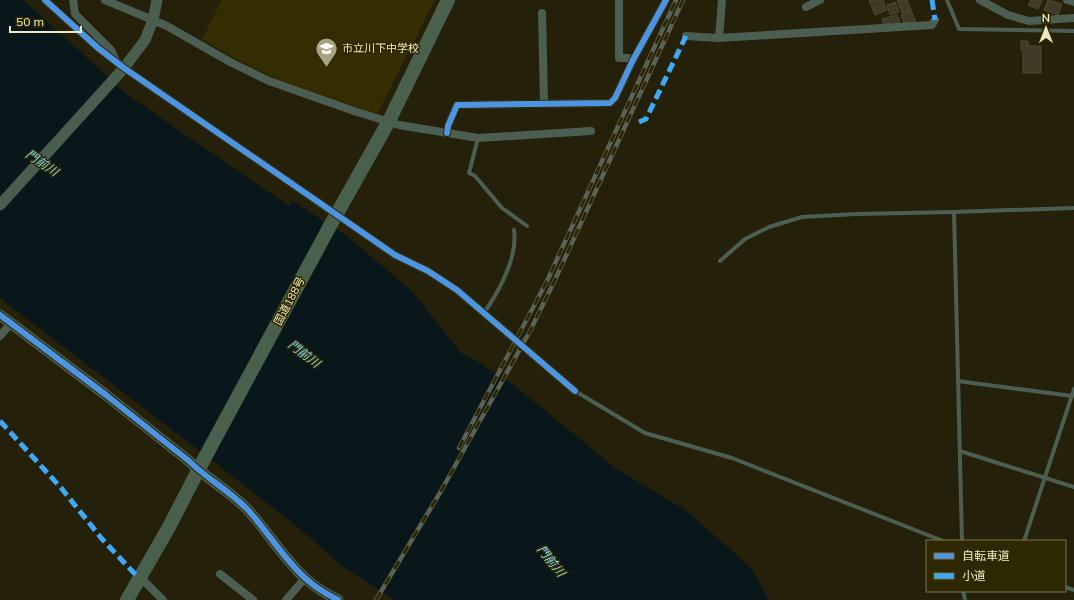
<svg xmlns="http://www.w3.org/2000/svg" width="1074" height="600" viewBox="0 0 1074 600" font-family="Mulish,'Noto Sans JP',sans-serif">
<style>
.built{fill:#342d01}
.water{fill:#09171a}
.building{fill:#403925;stroke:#514932}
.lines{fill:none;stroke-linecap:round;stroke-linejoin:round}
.lane{stroke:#4c5e51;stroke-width:4}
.street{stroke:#4c5e51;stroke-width:8}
.secondary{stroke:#4a5e4f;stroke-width:11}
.highway{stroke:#48604c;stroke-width:14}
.rail-casing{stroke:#5c6253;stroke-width:4.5}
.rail{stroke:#2e2800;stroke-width:3;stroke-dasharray:9;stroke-linecap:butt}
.quiet{stroke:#3fa9f5;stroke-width:5;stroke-dasharray:10 5;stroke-linecap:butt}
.cycleway-casing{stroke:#2e2800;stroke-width:8}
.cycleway{stroke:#4d94e3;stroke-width:6}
.labels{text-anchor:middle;stroke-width:3;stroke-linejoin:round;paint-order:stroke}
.poi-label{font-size:11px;fill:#ede9c4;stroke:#2e2800;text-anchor:start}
.street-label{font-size:11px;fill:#ede9c4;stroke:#2e2800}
.water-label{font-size:12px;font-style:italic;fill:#82d8f5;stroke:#2e2800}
</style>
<rect width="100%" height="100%" fill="#24200a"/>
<path class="built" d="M222,0H435L377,114L275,79L232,57L202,39Z"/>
<path class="water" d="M0,0H23L129,96L289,206L293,201L348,237L411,290L462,354L469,356L514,385L615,468L687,511L752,569L769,600H395L342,566L299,528L222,468L0,298Z"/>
<g class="building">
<path d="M869,0H883L887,10L875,15Z"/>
<path d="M897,0H907L911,10L902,13Z"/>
<path d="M1031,0H1042L1038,9L1028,5Z"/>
<path d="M1048,0L1062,4L1058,15L1044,10Z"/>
<path d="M895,2L899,12L890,15L887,5Z"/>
<path d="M911,11L916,22L908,24V22L904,23L901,15Z"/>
<path d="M897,15L900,22L890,25V23L884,25L882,19Z"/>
<path d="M1021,41H1028V46H1041V73H1023V50H1021Z"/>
</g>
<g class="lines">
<g class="lane">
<path d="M947,0L959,29L1074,31"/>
<path d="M478,138L469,173L475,176L502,208L527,226"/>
<path d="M954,212L962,541"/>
<path d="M720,261L745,239L769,227L802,217L856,214L954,212L1074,208"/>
<path d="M484,313C499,291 518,258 514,230"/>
<path d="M958,381L1072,396"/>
<path d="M575,391L645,433L732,458L943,541"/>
<path d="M960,451L1074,487"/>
<path d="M1024,541L1074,389"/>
<path d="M1065,587L1074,590"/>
<path d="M963,591L965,600"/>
</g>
<g class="street">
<path d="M45,0L98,48L124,68L395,255L428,271L457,290L575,391"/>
<path d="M73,0L75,14L111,50L116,61"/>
<path d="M105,0L167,26L230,62L269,81L354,111L399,125L478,138L591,131"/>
<path d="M619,0V58H628L633,60"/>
<path d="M722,0L719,38L932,25L935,20"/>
<path d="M980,0L1008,15L1029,21L1074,18"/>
<path d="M1067,0L1074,2"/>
<path d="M806,7L820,0"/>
<path d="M542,13L544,103"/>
<path d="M686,36L719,38"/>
<path d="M447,133L448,126L457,105L610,103L615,98L633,60L666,0"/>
<path d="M0,336L11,323"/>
<path d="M220,574L253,600"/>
<path d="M140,577L163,600"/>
<path d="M286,600L305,578"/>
</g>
<g class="secondary">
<path d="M0,205L124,68L145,40L153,20L157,0"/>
<path d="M0,315L106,395L189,461C207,479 230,491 248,510C268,532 283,558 305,578C315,587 326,594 338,600"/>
</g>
<path class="highway" d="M127,600L169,527L203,461L331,224L389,121L448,0"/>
<defs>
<g id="rail">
<path d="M459,448L547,281L676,0"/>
<path d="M376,600L441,491L530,331L554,282L683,0"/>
</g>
</defs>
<use href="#rail" class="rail-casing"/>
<use href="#rail" class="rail"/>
<g class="quiet">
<path d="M932,0L935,20"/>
<path d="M639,122L646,119L686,36"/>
<path d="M0,421L62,489L102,539L134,573L140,577"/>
</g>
<defs>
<g id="cycleway">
<path d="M45,0L98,48L124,68L395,255L428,271L457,290L575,391"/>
<path d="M447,133L448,126L457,105L610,103L615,98L633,60L666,0"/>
<path d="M0,315L106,395L189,461C207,479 230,491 248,510C268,532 283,558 305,578C315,587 326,594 338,600"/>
</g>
</defs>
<use href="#cycleway" class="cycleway-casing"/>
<use href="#cycleway" class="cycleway"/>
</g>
<defs>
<symbol id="school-pin" viewBox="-11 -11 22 30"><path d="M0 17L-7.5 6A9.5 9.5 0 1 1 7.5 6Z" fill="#a7a383" stroke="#2e2800"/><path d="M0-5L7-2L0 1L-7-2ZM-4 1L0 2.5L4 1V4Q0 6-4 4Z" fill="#fff"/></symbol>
</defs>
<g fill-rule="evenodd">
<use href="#school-pin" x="314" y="36" width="25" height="34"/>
</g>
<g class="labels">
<g class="poi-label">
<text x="342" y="52">市立川下中学校</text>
</g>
<g class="street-label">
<text transform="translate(289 301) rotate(-62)" y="4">国道188号</text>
</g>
<g class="water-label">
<text transform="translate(42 163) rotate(34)" y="4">門前川</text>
<text transform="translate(304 354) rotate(37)" y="4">門前川</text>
<text transform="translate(551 561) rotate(51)" y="4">門前川</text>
</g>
</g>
<rect x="926" y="540" width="140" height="52" fill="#2e2800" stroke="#7a754e"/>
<rect x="934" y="553" width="20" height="6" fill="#4d94e3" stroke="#7a754e"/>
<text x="962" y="560" font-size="12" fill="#ede9c4">自転車道</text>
<rect x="934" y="573" width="20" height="6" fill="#3fa9f5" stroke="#7a754e"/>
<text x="962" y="580" font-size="12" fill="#ede9c4">小道</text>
<g transform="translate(1046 28)" stroke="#2e2800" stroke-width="3" paint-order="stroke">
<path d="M0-3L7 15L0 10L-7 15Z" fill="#ede9c4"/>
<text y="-6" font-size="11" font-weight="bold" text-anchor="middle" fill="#ede9c4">N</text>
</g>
<path d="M10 26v6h71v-6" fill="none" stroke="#ede9c4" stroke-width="2"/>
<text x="16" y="26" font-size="12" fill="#ede9c4" stroke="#2e2800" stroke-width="3" paint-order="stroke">50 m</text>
</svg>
